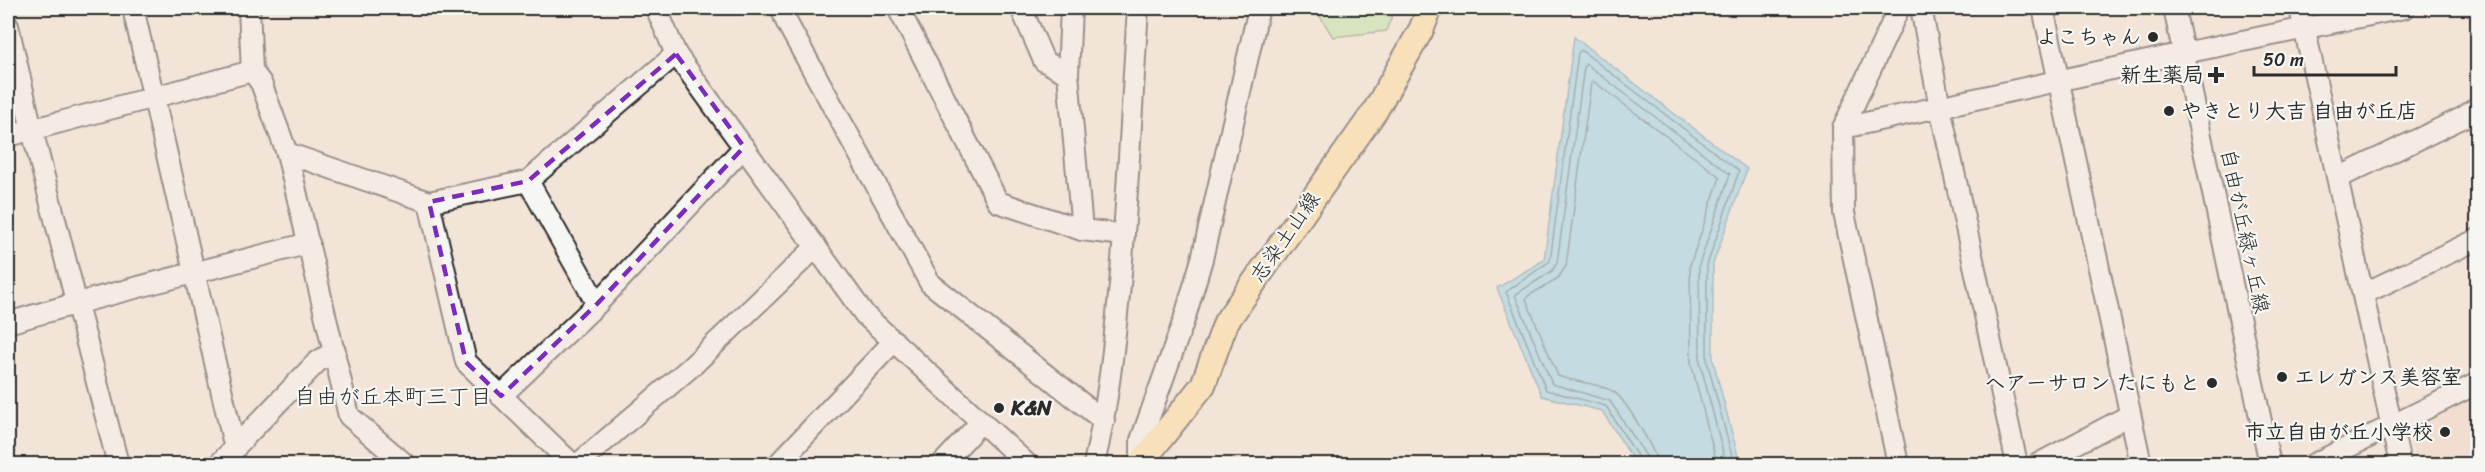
<svg xmlns="http://www.w3.org/2000/svg" width="2485" height="472" viewBox="0 0 2485 472" font-family="Sriracha,'Klee One',sans-serif">
<style>
.built{fill:#f1d7c6}
.green{fill:#b9e4a1;stroke:#728866;stroke-width:1.5}
.water{fill:#89d1ea;stroke:#638f9e;stroke-width:1.5}
.lines{fill:none;stroke-linecap:round;stroke-linejoin:round}
.shore{stroke:#516d77;stroke-width:1.5}
.minor-casing{stroke:#2b2b2b;stroke-width:24}
.major-casing{stroke:#2b2b2b;stroke-width:28}
.minor{stroke:#f6f6f2;stroke-width:20}
.major{stroke:#fedd96;stroke-width:24}
.marked{fill:none;stroke:#7b2cbf;stroke-width:4.5;stroke-dasharray:12 8;stroke-linejoin:round}
.poi-dot{fill:#2b2b2b;stroke:#f6f6f2;stroke-width:2}
.labels{text-anchor:middle;stroke-width:4.5;stroke-linejoin:round;paint-order:stroke}
.poi-label{font-size:21px;font-weight:bold;fill:#2b2b2b;stroke:#f6f6f2;text-anchor:end}
.street-label{font-size:21px;fill:#2b2b2b;stroke:#f6f6f2}
.neighbourhood-label{font-size:22px;fill:#2b2b2b;stroke:#f6f6f2}
</style>
<rect width="100%" height="100%" fill="#f3e4d8"/>
<filter id="ink" filterUnits="userSpaceOnUse"><feTurbulence type="fractalNoise" baseFrequency=".0167" numOctaves="2"/><feDisplacementMap in="SourceGraphic" scale="12" xChannelSelector="R" yChannelSelector="G"/><feConvolveMatrix kernelMatrix="1 2 1 2 8 2 1 2 1" color-interpolation-filters="sRGB"/></filter>
<g filter="url(#ink)">
<path class="built" d="M2477,392V464H2416L2411,442L2413,421Z"/>
<path class="green" d="M1315,8H1395L1386,31L1333,37Z"/>
<path class="water" d="M1574,37L1747,169L1713,264V360L1740,464H1636L1602,411L1542,396L1497,288L1544,260Z"/>
<g class="lines">
<g class="shore">
<path d="M1640,464L1639,459L1606,406L1546,390L1506,292L1550,261L1578,53L1581,50L1739,171L1707,265V361L1734,464"/>
<path d="M1648,464L1646,456L1610,401L1552,384L1515,295L1552,271L1557,263L1584,67L1586,64L1730,174L1699,265L1700,362L1726,464"/>
<path d="M1657,464C1656,451 1625,399 1614,392C1598,382 1575,383 1558,376L1526,299L1528,296L1558,278L1566,266L1591,83L1593,81L1720,177L1690,265L1691,363L1717,464"/>
</g>
<defs>
<g id="minor">
<path d="M133,8L235,449"/>
<path d="M249,8L252,71L261,83L287,153L349,416L405,464"/>
<path d="M656,8L676,54L865,315L1027,464"/>
<path d="M781,8L787,23L930,283L1104,421"/>
<path d="M898,8L998,202L1082,230L1124,235"/>
<path d="M1021,8L1044,61L1068,74"/>
<path d="M1071,8L1068,74L1082,230"/>
<path d="M1921,8L1940,107L2017,464"/>
<path d="M2043,8L2141,464"/>
<path d="M2174,8L2270,464"/>
<path d="M2300,8L2400,464"/>
<path d="M8,26L32,130L118,464"/>
<path d="M1843,128L2184,53L2404,8"/>
<path d="M8,136L252,71"/>
<path d="M287,153L429,202L528,181L676,54"/>
<path d="M2338,178L2464,117L2478,107"/>
<path d="M528,181L597,304"/>
<path d="M429,202L466,362L572,464"/>
<path d="M2363,294L2478,239"/>
<path d="M8,323C107,293 209,270 309,243"/>
<path d="M501,396L597,304L744,147"/>
<path d="M219,464L317,362L335,351"/>
<path d="M578,464L692,366L816,247"/>
<path d="M778,464L894,341"/>
<path d="M942,464L981,422"/>
<path d="M1094,464C1108,405 1114,345 1120,285C1128,192 1132,100 1138,8"/>
<path d="M1141,464V440L1184,320L1202,259L1259,8"/>
<path d="M1898,464L1844,213L1843,128L1899,8"/>
<path d="M2038,464L2130,415"/>
<path d="M2314,464L2478,383"/>
</g>
<path id="major" d="M1140,464L1203,385L1226,322L1375,111L1421,30L1430,8"/>
</defs>
<use href="#minor" class="minor-casing"/>
<use href="#major" class="major-casing"/>
<use href="#minor" class="minor"/>
<use href="#major" class="major"/>
</g>
</g>
<path d="M0 0H2485V472H0ZM676,54L744,147L597,304L501,396L466,362L429,202L528,181Z" fill="#f3e4d8" fill-opacity=".55" fill-rule="evenodd"/>
<path class="marked" d="M676,54L744,147L597,304L501,396L466,362L429,202L528,181Z"/>
<g class="poi-dot">
<circle cx="2153" cy="37" r="6"/>
<path d="M2213 66h6v6h6v6h-6v6h-6v-6h-6v-6h6z"/>
<circle cx="2169" cy="111" r="6"/>
<circle cx="2282" cy="377" r="6"/>
<circle cx="2212" cy="383" r="6"/>
<circle cx="999" cy="408" r="6"/>
<circle cx="2445" cy="432" r="6"/>
</g>
<g class="labels">
<g class="poi-label">
<text x="2141" y="44">よこちゃん</text>
<text x="2204" y="82">新生薬局</text>
<text x="2181" y="118" text-anchor="start">やきとり大吉 自由が丘店</text>
<text x="2294" y="384" text-anchor="start">エレガンス美容室</text>
<text x="2200" y="390">ヘアーサロン たにもと</text>
<text x="1011" y="415" text-anchor="start">K&amp;N</text>
<text x="2433" y="439">市立自由が丘小学校</text>
</g>
<g class="street-label">
<text transform="translate(2245 231) rotate(78)" y="7">自由が丘緑ヶ丘線</text>
<text transform="translate(1285 237) rotate(-55)" y="7">志染土山線</text>
</g>
<g class="neighbourhood-label">
<text x="393" y="404">自由が丘本町三丁目</text>
</g>
</g>
<rect width="2485" height="472" fill="none" stroke="#f6f6f2" stroke-width="30"/>
<rect x="15" y="15" width="2455" height="442" fill="none" stroke="#2b2b2b" stroke-width="2" filter="url(#ink)"/>
<path d="M2254 66v9h142v-9" fill="none" stroke="#2b2b2b" stroke-width="3"/>
<text x="2263" y="66" font-size="18" fill="#2b2b2b" stroke="#f6f6f2" stroke-width="4.5" paint-order="stroke">50 m</text>
</svg>
